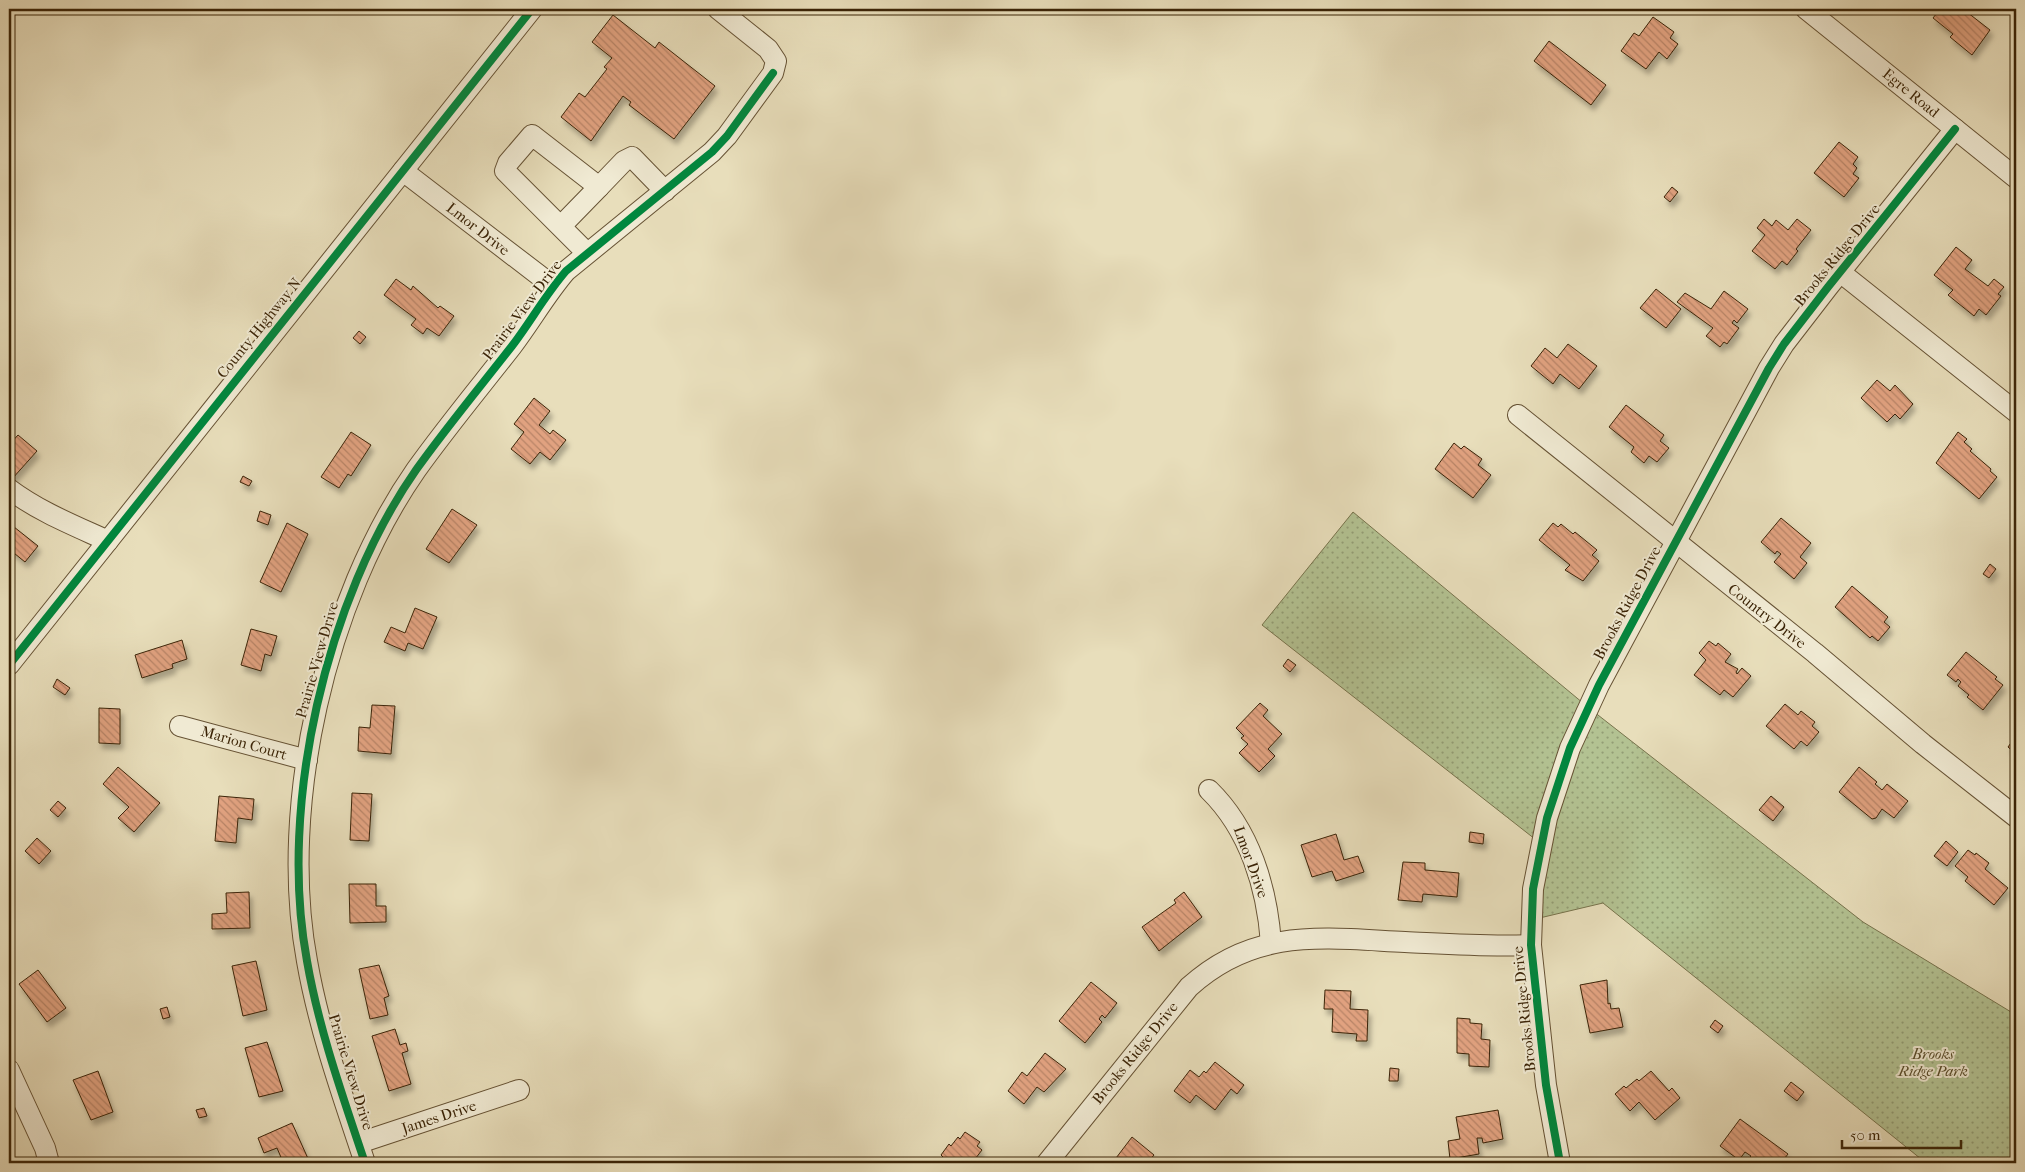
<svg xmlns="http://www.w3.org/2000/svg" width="2025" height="1172" viewBox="0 0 2025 1172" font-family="'IM FELL French Canon',serif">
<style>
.grass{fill:url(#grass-dots);stroke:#77734c}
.building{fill:url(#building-back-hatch);stroke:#3b2407;filter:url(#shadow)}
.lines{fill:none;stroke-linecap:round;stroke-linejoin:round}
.minor-casing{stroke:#665234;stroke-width:22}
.minor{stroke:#f0ead3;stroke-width:20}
.cycleway-casing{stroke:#f0ead3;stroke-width:11}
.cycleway{stroke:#00873e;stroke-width:8}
.labels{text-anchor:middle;stroke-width:4;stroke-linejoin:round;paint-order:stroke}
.street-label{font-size:15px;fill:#3b2407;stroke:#f0ead3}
.park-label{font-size:15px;font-style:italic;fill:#594c2a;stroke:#f0ead3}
</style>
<defs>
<pattern id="grass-dots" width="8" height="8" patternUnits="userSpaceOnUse" patternTransform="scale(1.25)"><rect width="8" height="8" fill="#b3c292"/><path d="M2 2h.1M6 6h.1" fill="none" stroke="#939d75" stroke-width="1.8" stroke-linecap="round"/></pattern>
<pattern id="building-back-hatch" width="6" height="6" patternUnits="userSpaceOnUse" patternTransform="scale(1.25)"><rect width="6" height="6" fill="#e1a280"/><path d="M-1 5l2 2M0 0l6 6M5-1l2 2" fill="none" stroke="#b88467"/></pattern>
<filter id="shadow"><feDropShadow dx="3" dy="5.5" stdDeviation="2.5" flood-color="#0004"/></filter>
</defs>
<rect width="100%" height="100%" fill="#e8debb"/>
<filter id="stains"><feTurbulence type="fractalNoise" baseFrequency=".004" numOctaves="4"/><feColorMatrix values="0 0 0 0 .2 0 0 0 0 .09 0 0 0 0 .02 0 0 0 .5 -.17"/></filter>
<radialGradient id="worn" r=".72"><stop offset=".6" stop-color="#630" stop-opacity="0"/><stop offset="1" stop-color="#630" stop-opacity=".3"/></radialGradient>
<path class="grass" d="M1353,512L1589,708L1863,922L2016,1015V1163H1926L1603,903L1531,920L1540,843L1262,625Z"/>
<g class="building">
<path d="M1940,9H1963L1990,30L1972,55L1950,37L1953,34L1933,18Z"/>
<path d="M613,15L655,48L659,42L715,86L674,139L629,105L631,102L623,96L591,141L561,117L579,93L585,97L607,69L604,67L612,58L592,42Z"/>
<path d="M1653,17L1674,32L1670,38L1678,44L1667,59L1659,52L1646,69L1621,51L1634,33L1639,36Z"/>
<path d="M1549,41L1606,85L1591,105L1534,61Z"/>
<path d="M1839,142L1858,157L1853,164L1857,168L1853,174L1859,178L1844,197L1814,173Z"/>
<path d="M1672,187L1678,192L1670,202L1664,197Z"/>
<path d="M1764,219L1772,226L1776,220L1788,230L1797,219L1811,230L1796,249L1798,251L1787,265L1782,261L1775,269L1752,251L1765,235L1757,228Z"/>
<path d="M1956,247L1972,260L1965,269L1988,286L1994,279L2004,287L1998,294L2001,296L1986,315L1979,309L1974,316L1948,295L1953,290L1934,275Z"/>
<path d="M396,279L411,290L413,286L438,308L440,306L454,316L439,336L427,328L423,334L411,325L416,319L384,295Z"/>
<path d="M1656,289L1681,309L1666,328L1640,308Z"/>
<path d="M1724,291L1748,309L1737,323L1734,320L1732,323L1739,328L1727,344L1724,342L1720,347L1706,336L1713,328L1677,302L1685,293L1711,309Z"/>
<path d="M359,331L366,337L360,344L353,338Z"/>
<path d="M1568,344L1597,366L1579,389L1560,374L1553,384L1531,366L1545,348L1557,358Z"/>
<path d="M1877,380L1890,391L1895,385L1913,404L1900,419L1895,414L1887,422L1861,398Z"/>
<path d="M534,398L550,411L539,425L550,434L553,430L566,440L550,460L540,452L530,464L511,449L524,432L514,424Z"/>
<path d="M1626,405L1664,435L1660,441L1669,448L1657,462L1649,456L1644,463L1631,452L1634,447L1609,427Z"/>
<path d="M351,432L371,445L351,476L348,474L339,488L321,477Z"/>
<path d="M1958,432L1967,439L1964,442L1972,449L1970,451L1991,469L1990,471L1997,477L1979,499L1936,463Z"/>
<path d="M18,435L37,451L12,479L9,477V445Z"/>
<path d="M1454,443L1461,449L1464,446L1482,459L1478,465L1491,475L1473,498L1435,469Z"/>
<path d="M243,476L252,481L249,486L240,482Z"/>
<path d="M452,509L477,525L449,563L426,549Z"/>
<path d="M260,511L271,515L268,525L257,521Z"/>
<path d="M1781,518L1811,543L1800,557L1807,563L1794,579L1774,562L1781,554L1777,551L1775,554L1761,542Z"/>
<path d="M9,523L38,546L25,562L9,549Z"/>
<path d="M287,523L308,534L281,592L260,582Z"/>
<path d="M1553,523L1558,527L1561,524L1573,534L1575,532L1597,550L1592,555L1599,561L1583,581L1565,570L1570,565L1539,540Z"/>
<path d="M1990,564L1996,569L1989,578L1983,574Z"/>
<path d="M1852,586L1888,617L1884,622L1890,627L1878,641L1872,636L1870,638L1835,607Z"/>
<path d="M415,608L437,617L423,649L408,643L405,651L384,642L391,627L405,633Z"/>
<path d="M251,629L277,636L271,656L265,654L261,671L241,665Z"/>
<path d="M182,640L187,659L172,664L173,668L142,678L135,655Z"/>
<path d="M1709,641L1716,646L1718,643L1731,654L1725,662L1738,669L1736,672L1737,674L1742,668L1751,676L1733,697L1724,690L1720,695L1694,675L1706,660L1699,653Z"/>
<path d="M1966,652L1997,677L1995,679L2003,685L1983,710L1967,697L1969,695L1958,686L1961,682L1958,679L1956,682L1947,675Z"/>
<path d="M1288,659L1296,665L1290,672L1283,666Z"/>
<path d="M57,679L70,688L65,695L53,687Z"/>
<path d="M1260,703L1268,710L1263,716L1282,734L1268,749L1275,756L1259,772L1239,753L1248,744L1241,738L1244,736L1236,728Z"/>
<path d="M1785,704L1798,715L1801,711L1815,722L1812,726L1819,732L1807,746L1801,741L1794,749L1766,726Z"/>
<path d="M372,705L395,706L391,754L358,751L359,727L370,728Z"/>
<path d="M99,708L120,709V744L99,743Z"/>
<path d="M2016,736V754L2008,747Z"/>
<path d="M118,767L160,803L134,832L118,818L129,807L103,784Z"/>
<path d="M1859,767L1877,782L1875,784L1882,790L1887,784L1908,801L1894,818L1882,809L1876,818L1872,819L1839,792Z"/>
<path d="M352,793L372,794L369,841L350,840Z"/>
<path d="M219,796L254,799L252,820L238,818L236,843L215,841Z"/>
<path d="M1771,796L1784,807L1773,821L1759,810Z"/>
<path d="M58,801L66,808L58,817L50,810Z"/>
<path d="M1470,832L1484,834L1483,844L1469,842Z"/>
<path d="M1336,834L1344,860L1358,856L1364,872L1336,881L1332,871L1312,877L1301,845Z"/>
<path d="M37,838L51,851L39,864L25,851Z"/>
<path d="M1946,841L1958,852L1947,866L1934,856Z"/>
<path d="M1968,850L1975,855L1976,853L1989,863L1985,869L2008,888L1994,905L1965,881L1968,877L1955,866Z"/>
<path d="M1403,862L1425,863V870L1459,873L1457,897L1423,894L1422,902L1398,900Z"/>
<path d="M349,884H376V906H386V922L350,923Z"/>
<path d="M249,892L250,928L212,929V914L227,913L226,893Z"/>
<path d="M1184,892L1202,917L1159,951L1142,927L1176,903L1174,900Z"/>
<path d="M256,961L267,1010L243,1016L232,966Z"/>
<path d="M379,965L389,996L384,998L388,1015L370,1019L359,969Z"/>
<path d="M38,970L66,1008L47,1022L19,984Z"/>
<path d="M1607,980L1608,1004L1610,1003L1611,1009L1619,1008L1623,1027L1590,1033L1580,985Z"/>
<path d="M1091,982L1117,1003L1105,1018L1102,1015L1099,1019L1102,1022L1085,1043L1059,1021Z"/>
<path d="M1325,990L1351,991L1350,1009L1368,1010L1367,1041H1356L1357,1034L1332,1032L1333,1009H1324Z"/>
<path d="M167,1007L170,1017L163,1019L160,1009Z"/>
<path d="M1457,1018L1470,1019V1023L1482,1024L1481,1039L1490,1040L1489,1067L1469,1066V1054L1457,1053Z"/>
<path d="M1715,1020L1723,1026L1718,1033L1710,1027Z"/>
<path d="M395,1029L400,1045L406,1043L408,1051L402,1053L411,1084L389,1091L372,1036Z"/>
<path d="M267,1042L283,1091L259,1097L245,1048Z"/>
<path d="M1045,1053L1066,1069L1044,1092L1037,1087L1024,1104L1008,1091L1022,1072L1027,1076Z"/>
<path d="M1215,1062L1244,1085L1237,1094L1231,1089L1215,1110L1196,1095L1190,1103L1174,1091L1190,1070L1199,1077L1204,1071L1206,1073Z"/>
<path d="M1390,1068L1399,1069L1398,1081H1389Z"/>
<path d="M98,1071L113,1112L91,1120L73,1080Z"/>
<path d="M1651,1071L1669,1091L1672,1088L1680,1098L1655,1120L1639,1102L1630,1111L1615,1094L1624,1086L1626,1088L1637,1079L1639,1081Z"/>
<path d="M1791,1082L1804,1092L1797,1101L1784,1091Z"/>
<path d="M204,1108L207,1116L199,1118L196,1110Z"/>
<path d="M1498,1110L1503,1139L1483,1143L1482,1138H1477L1479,1154L1450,1159L1448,1141L1460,1139L1456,1117Z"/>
<path d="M1740,1119L1788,1154L1781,1163H1754L1748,1159L1751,1156L1745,1152L1739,1160L1720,1146Z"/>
<path d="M292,1123L310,1163L283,1162L277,1148L264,1153L258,1138Z"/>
<path d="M965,1132L980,1142L977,1146L982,1150L972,1163H939L943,1157L941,1155L949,1144L951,1146L958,1137L960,1139Z"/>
<path d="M1132,1137L1154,1155L1147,1163H1115L1113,1162Z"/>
</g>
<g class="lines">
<defs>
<g id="minor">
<path d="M1806,9L2016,178"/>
<path d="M403,171L553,286"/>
<path d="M561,226L599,187"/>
<path d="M587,253L505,171L508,163L532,135L599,187L624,161L632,157L665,191"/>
<path d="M1840,272L2016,412"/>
<path d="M1518,415L1815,653L1923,744L2016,817"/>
<path d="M9,489C40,512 73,525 108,541"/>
<path d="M9,665L532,9"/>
<path d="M180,726L307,760"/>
<path d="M1209,790C1250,830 1267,888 1271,943"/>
<path d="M9,1070L45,1148L49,1163"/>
<path d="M359,1143L519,1090"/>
<path d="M365,1163C343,1097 319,1030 307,961C278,806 326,599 416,470C446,428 480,387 512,346C531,321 546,294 566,271L712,152L727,136L773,73L776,61L768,49L718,9"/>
<path d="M1047,1163L1189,987C1255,927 1323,938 1405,942C1447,944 1489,947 1531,945"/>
<path d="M1560,1163L1546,1085L1531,945L1533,889L1547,818L1570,748L1599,685L1769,368L1784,344L1828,287L1955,129"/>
</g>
</defs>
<use href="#minor" class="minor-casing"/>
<use href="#minor" class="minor"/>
<defs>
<g id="cycleway">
<path d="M9,665L532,9"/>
<path d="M365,1163C343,1097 319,1030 307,961C278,806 326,599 416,470C446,428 480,387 512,346C531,321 546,294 566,271L712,152L727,136L773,73"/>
<path d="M1560,1163L1546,1085L1531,945L1533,889L1547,818L1570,748L1599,685L1769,368L1784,344L1828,287L1955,129"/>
</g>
</defs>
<use href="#cycleway" class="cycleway-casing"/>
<use href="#cycleway" class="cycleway"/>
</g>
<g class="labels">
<g class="street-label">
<text transform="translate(1911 93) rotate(39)" y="5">Egre Road</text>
<text transform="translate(478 229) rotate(38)" y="5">Lmor Drive</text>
<text transform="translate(1837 255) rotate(-51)" y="5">Brooks Ridge Drive</text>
<text transform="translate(522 310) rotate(-53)" y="5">Prairie View Drive</text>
<text transform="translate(259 328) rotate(-51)" y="5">County Highway N</text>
<text transform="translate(1627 603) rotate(-62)" y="5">Brooks Ridge Drive</text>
<text transform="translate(1767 616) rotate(38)" y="5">Country Drive</text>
<text transform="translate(317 660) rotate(-74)" y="5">Prairie View Drive</text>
<text transform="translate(244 743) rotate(16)" y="5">Marion Court</text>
<text transform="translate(1251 862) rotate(70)" y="5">Lmor Drive</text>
<text transform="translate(1524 1009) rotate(-96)" y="5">Brooks Ridge Drive</text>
<text transform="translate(1135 1053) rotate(-51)" y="5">Brooks Ridge Drive</text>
<text transform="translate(351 1072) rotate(73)" y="5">Prairie View Drive</text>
<text transform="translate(439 1117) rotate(-18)" y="5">James Drive</text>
</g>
<g class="park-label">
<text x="1933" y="1059">Brooks<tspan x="1933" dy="17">Ridge Park</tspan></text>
</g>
</g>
<rect width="2025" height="1172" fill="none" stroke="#e8debb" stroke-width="30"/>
<rect x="10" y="10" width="2005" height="1152" fill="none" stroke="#3b2407" stroke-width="2.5"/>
<rect x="15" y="15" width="1995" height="1142" fill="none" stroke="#3b2407"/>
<path d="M1842 1140v8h119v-8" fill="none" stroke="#3b2407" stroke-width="2.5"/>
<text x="1850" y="1140" font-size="15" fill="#3b2407" stroke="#f0ead3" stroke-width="4" paint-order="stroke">50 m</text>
<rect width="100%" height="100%" filter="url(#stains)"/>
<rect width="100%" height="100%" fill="url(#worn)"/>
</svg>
